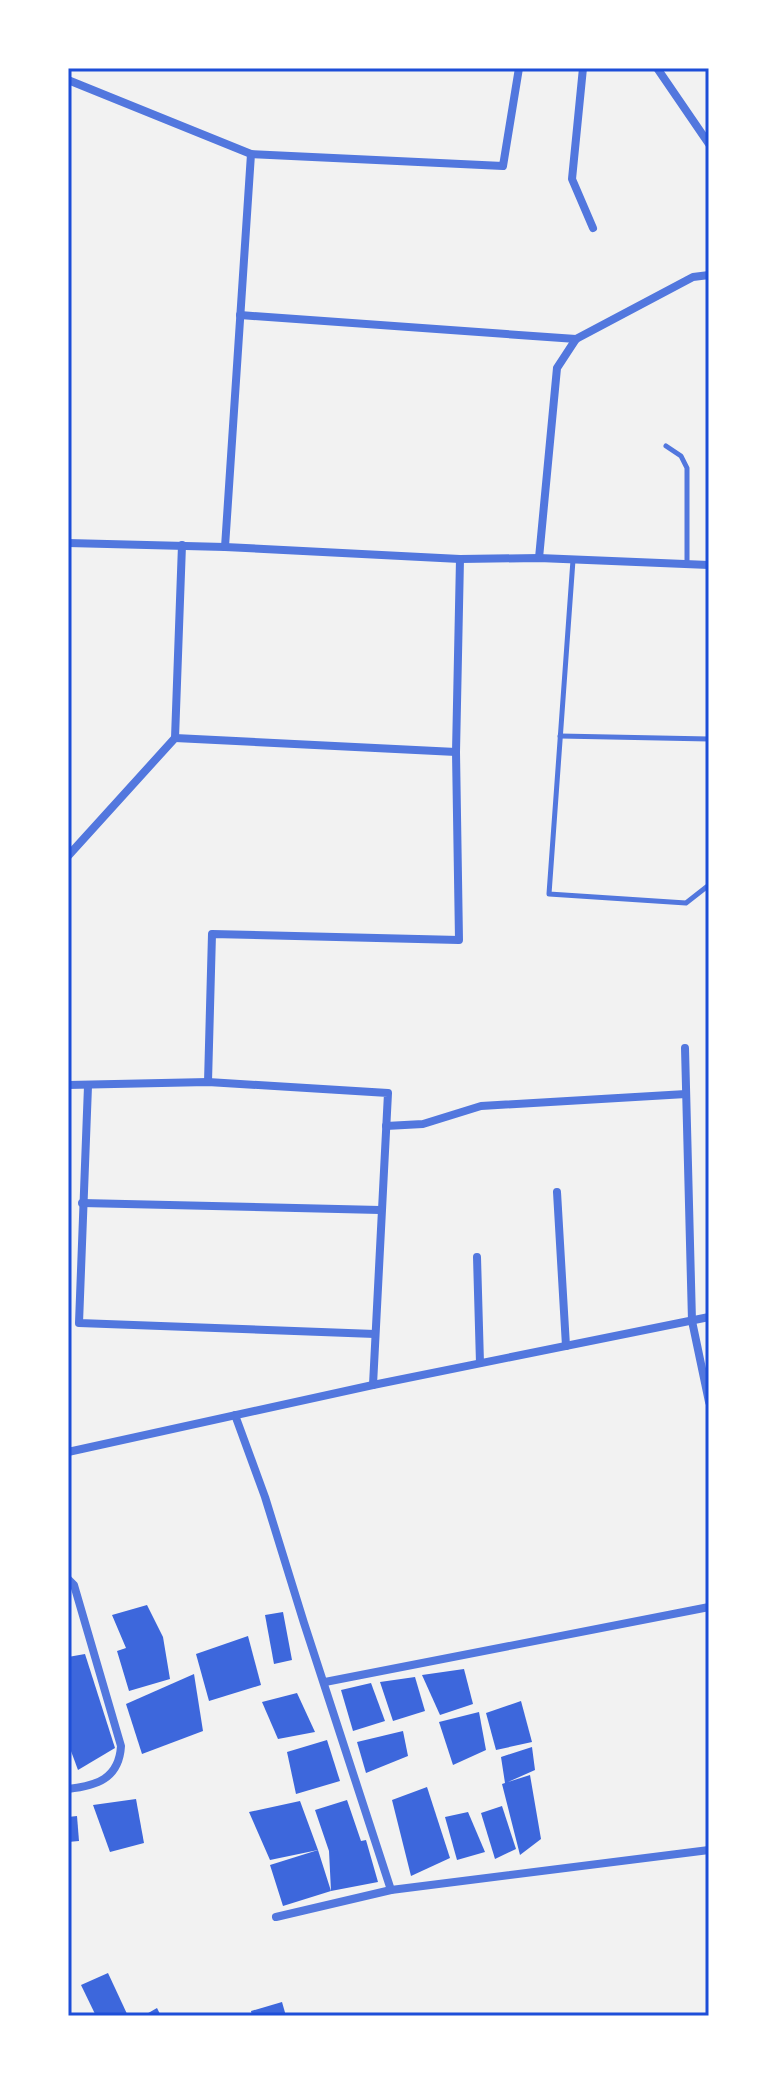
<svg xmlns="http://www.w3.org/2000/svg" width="777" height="2084" viewBox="0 0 777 2084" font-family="'Roboto Serif',serif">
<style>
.building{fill:#3d67dc}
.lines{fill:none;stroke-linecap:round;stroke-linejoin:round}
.service{stroke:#5277de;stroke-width:5}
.minor{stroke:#5277de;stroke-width:8}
.neatline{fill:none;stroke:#1d4ed8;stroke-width:3}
</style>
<rect width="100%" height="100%" fill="#f2f2f2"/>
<g class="building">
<path d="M147,1605L163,1637L170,1679L129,1691L117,1651L126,1648L112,1615Z"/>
<path d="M283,1612L292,1660L274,1664L265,1615Z"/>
<path d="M248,1636L261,1685L209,1701L196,1654Z"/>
<path d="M85,1654L115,1748L78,1770L68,1743V1657Z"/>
<path d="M464,1669L473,1704L440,1715L422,1675Z"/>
<path d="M194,1674L203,1731L142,1754L126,1704Z"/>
<path d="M415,1677L425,1711L393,1721L380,1682Z"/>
<path d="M371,1683L385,1721L353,1731L341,1690Z"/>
<path d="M297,1693L315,1732L278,1739L262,1702Z"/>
<path d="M521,1701L532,1742L496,1750L486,1713Z"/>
<path d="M479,1712L486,1750L453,1765L439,1722Z"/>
<path d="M403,1731L408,1756L366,1773L357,1742Z"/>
<path d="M327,1740L340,1781L296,1794L287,1752Z"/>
<path d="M532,1747L535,1770L508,1782L530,1775L541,1839L520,1855L502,1784L505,1783L501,1757Z"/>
<path d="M427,1787L450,1858L411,1876L392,1800Z"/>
<path d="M136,1799L144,1843L110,1852L93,1805Z"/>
<path d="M347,1800L361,1841L366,1840L378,1882L331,1891L329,1851L315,1810Z"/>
<path d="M300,1801L318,1850L331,1891L283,1906L270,1865L318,1850L270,1860L249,1812Z"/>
<path d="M502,1806L516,1849L495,1859L481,1813Z"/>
<path d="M468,1812L485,1852L457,1860L445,1817Z"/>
<path d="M77,1816L79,1841L68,1842V1817Z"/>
<path d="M108,1973L128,2016H96L81,1985Z"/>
<path d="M282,2002L286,2016H252L251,2011Z"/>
<path d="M157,2008L161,2016H143Z"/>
</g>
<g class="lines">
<g class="service">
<path d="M666,446L681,456L687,468V564"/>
<path d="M573,560L549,894L686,903L709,885"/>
<path d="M560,736L709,739"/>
</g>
<g class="minor">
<path d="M583,68L572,179L593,228"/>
<path d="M657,68L709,144"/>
<path d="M68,80L251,154L503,166L519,68"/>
<path d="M240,315L576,339"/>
<path d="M68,543L225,547L460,559L539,558L709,565"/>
<path d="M225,547L251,154"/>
<path d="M539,558L557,368L576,339L693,277L709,275"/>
<path d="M175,738L456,752"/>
<path d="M68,856L175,738L182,545"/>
<path d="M685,1048L692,1321L709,1402"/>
<path d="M208,1082L212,934L459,940L456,752L460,559"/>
<path d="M68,1085L208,1082L388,1093L373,1385"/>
<path d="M88,1086L79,1323L375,1334"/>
<path d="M386,1126L423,1124L481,1106L686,1094"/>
<path d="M557,1192L566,1346"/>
<path d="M82,1203L380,1210"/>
<path d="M477,1257L480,1363"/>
<path d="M235,1415L265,1497L304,1623L391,1890"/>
<path d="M68,1452L373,1385L709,1317"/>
<path d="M68,1579L74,1585L121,1746C119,1779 96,1786 68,1789"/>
<path d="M325,1682L709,1607"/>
<path d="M276,1917L391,1890L709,1850"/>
</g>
</g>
<rect width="777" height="2084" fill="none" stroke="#ffffff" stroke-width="140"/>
<rect x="70" y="70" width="637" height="1944" class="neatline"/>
</svg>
